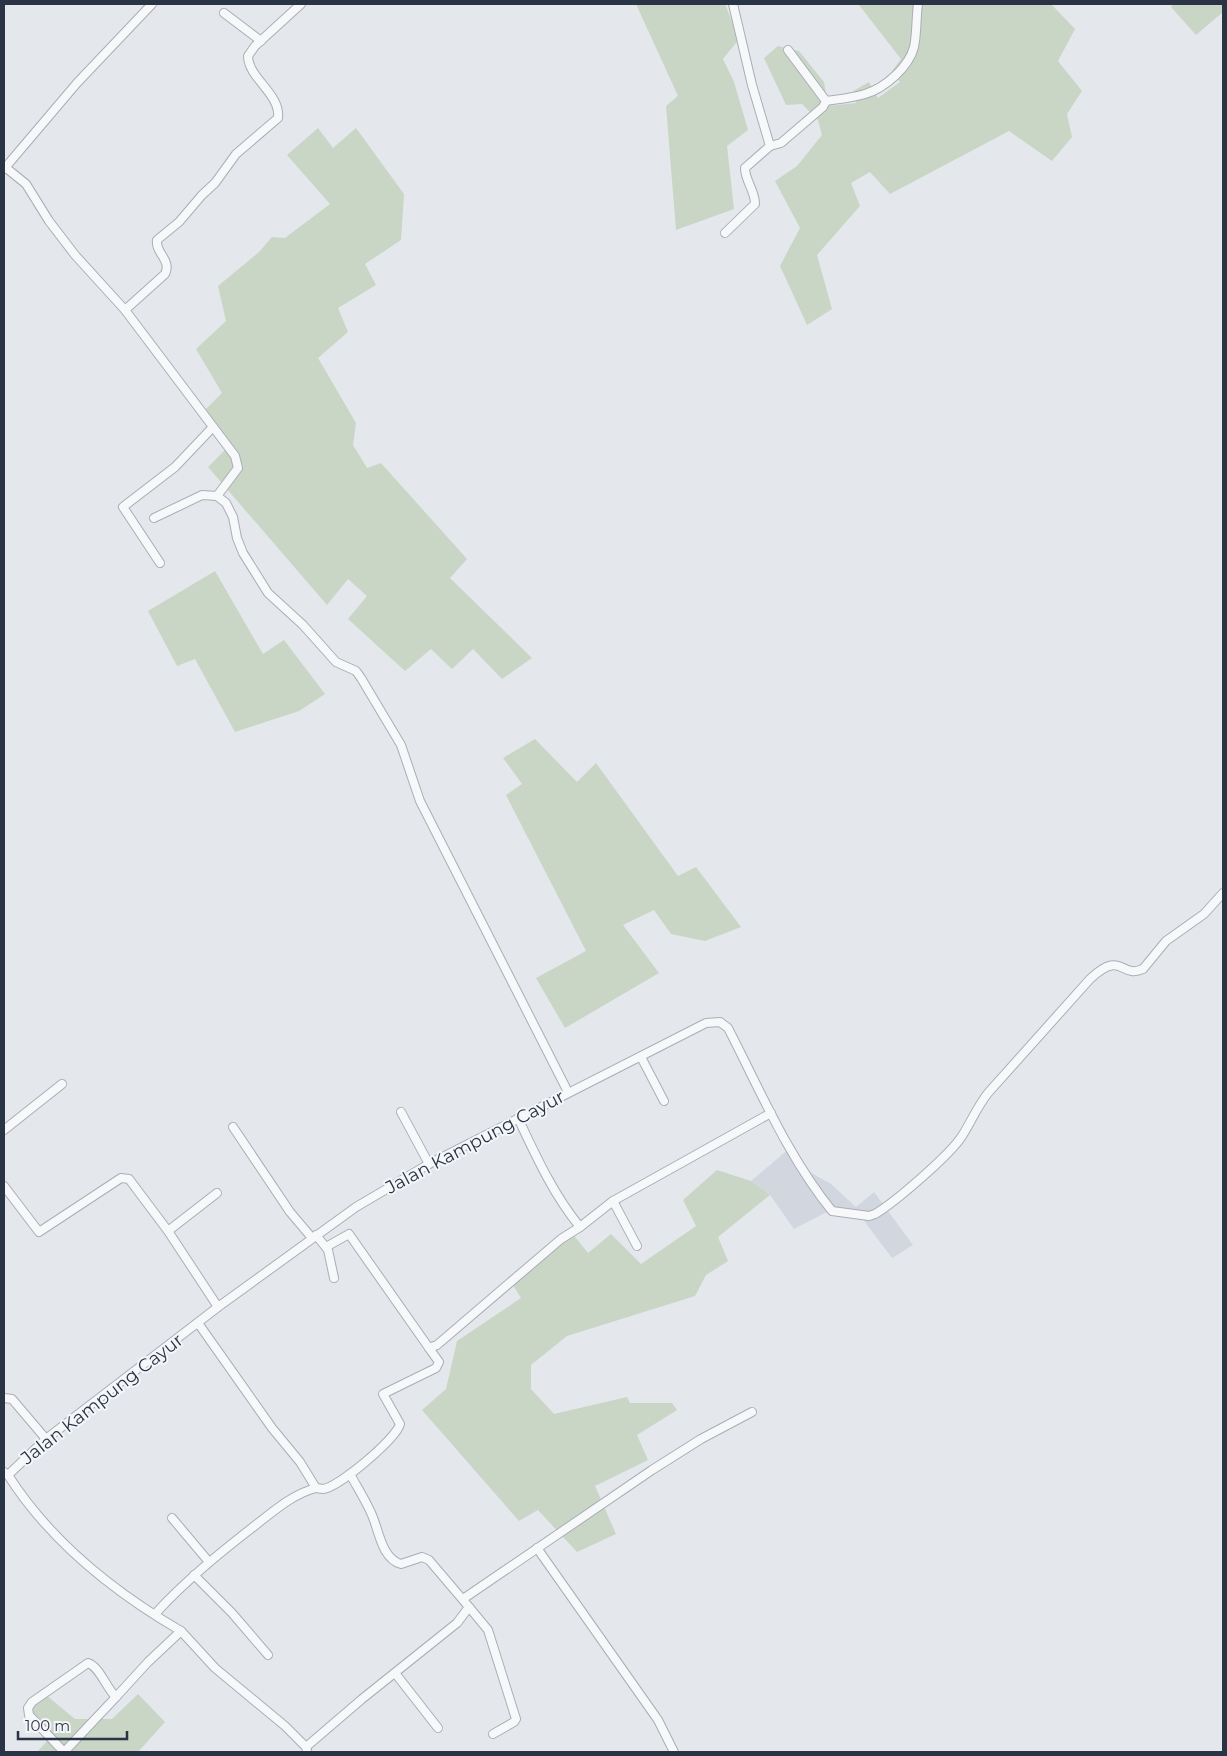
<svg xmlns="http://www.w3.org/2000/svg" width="1227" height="1756" viewBox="0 0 1227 1756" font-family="Montserrat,sans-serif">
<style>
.built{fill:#d2d6de}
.green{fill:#c9d6c5}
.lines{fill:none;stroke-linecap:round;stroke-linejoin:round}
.minor-casing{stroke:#a9aeb7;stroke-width:10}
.minor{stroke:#f7f8fa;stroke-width:8}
.labels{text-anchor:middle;stroke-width:4;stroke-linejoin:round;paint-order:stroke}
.street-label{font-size:18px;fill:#2b3445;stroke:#f4f6f9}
</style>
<rect width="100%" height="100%" fill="#e4e7ec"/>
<path class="built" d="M790,1148L808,1171L831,1184L856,1207L874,1192L913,1245L892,1258L862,1218L827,1212L794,1229L770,1195L751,1181Z"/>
<g class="green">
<path d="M636,4H725L739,39L723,59L734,82L748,130L727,146L734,209L676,230L666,106L678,96Z"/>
<path d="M860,4H1051L1075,29L1058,61L1082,91L1067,114L1072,137L1052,161L1009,131L890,194L870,172L851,183L860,206L817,255L832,309L807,325L780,266L800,228L775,181L797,166L822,135L818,120L802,104L786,105L764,58L778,46L799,51L824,82L828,106L856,103L853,91L869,82L878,98L900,82L892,71L901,59L859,5Z"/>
<path d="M1173,4H1223V12L1196,35L1171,7Z"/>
<path d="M318,128L333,148L356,128L404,194L401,240L365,264L376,285L338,308L348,332L318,358L356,423L353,445L367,468L381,463L467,559L450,578L532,658L502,679L473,649L452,669L431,649L405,671L348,619L367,596L348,579L327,605L208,467L229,446L206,409L222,393L196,349L226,321L218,286L259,252L272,237L285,238L330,204L287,155Z"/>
<path d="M215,571L263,654L284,640L325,694L299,711L235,732L195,659L177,666L148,611Z"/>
<path d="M535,739L577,782L596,763L678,876L696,867L741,927L705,941L671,934L654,910L623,925L659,973L565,1028L536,978L586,951L506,795L522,784L503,758Z"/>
<path d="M717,1170L751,1181L770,1195L718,1237L728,1261L706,1275L695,1296L567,1336L531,1365V1389L554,1414L627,1397L630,1403H672L677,1410L637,1435L648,1460L595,1486L616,1534L577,1552L538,1510L519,1521L422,1410L446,1389L457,1341L521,1298L508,1277L555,1248L572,1233L588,1253L611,1234L641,1264L696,1226L683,1200Z"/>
<path d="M40,1690L75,1719H112L138,1694L165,1722L138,1752H37L51,1737L25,1706Z"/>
</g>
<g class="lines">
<defs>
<g id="minor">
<path d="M224,13L261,41"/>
<path d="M826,101C839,99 852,98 865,94C885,88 909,67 914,47C917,33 916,18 918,4"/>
<path d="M770,146L781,143L823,107L826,101L788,50"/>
<path d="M5,167L26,184L49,221L75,255L125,310L235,456L238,468L217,496"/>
<path d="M4,169L77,83L152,4"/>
<path d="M725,233L755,204C755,190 745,181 745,168L770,146L752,85L733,4"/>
<path d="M125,310L165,274C172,260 155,253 157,240L179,222L202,195L215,183L236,154L278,118C281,94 248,78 248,56L255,46L301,4"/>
<path d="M154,518L202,495L217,496L226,503L233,517L237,538L243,553L268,593L303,625L336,662L356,671L361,678L401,745L420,801L568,1092"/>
<path d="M160,563L123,507L175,467L213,427"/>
<path d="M641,1057L664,1101"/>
<path d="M401,1112L429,1164"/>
<path d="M518,1118C536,1156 553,1194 580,1227L613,1201L637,1246"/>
<path d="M233,1127L290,1212L312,1238"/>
<path d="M4,1130L62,1084"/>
<path d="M4,1186L39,1232L121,1178L129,1179L168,1231L218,1307"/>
<path d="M613,1201L771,1113"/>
<path d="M168,1231L217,1193"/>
<path d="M316,1235L328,1250L334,1278"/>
<path d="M326,1247L349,1234L429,1348"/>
<path d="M4,1398L12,1399L46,1439"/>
<path d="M4,1472L8,1475L46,1439L218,1307L356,1207L429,1164L706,1023L720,1022L728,1028C760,1090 788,1157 832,1211L869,1216L875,1214C894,1203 950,1155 962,1136C971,1122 977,1107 988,1093L1090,979C1122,949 1120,979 1143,969L1166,941L1204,914L1223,893"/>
<path d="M8,1475C50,1541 114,1592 181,1631L148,1662L116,1697C106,1688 100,1667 88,1663L32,1702L28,1708L29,1715L64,1752"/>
<path d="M316,1488C316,1488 323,1489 323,1489C339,1487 396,1439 400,1424L383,1394L436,1368L439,1362L429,1348L437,1345L561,1239L580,1227"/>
<path d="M172,1518L209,1562"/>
<path d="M537,1548L658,1720L674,1752"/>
<path d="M194,1575L232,1613L268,1655"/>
<path d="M463,1599L652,1470L701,1439L752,1412"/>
<path d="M469,1607L488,1630L516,1719L514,1722L493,1734"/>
<path d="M155,1614C186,1580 221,1552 257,1524C275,1510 293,1494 316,1488L300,1462L272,1428L198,1323"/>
<path d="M181,1631L215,1668L285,1726L306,1747L307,1751"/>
<path d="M395,1673L438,1728"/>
<path d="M306,1747L362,1699L457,1623L469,1607L429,1560L422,1557L401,1564C382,1559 379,1531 372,1515C366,1501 357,1487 350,1474"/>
<path d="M65,1751L116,1697"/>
</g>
</defs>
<use href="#minor" class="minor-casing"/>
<use href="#minor" class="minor"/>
</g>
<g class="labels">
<g class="street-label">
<text transform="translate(475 1142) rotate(-28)" y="6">Jalan Kampung Cayur</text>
<text transform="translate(102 1399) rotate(-38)" y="6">Jalan Kampung Cayur</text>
</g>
</g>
<rect width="1227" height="1756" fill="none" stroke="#2b3445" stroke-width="10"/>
<path d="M18 1731v8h109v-8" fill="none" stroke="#2b3445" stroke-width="2.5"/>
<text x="25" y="1731" font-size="15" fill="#2b3445" stroke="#f4f6f9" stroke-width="4" paint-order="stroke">100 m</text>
</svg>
